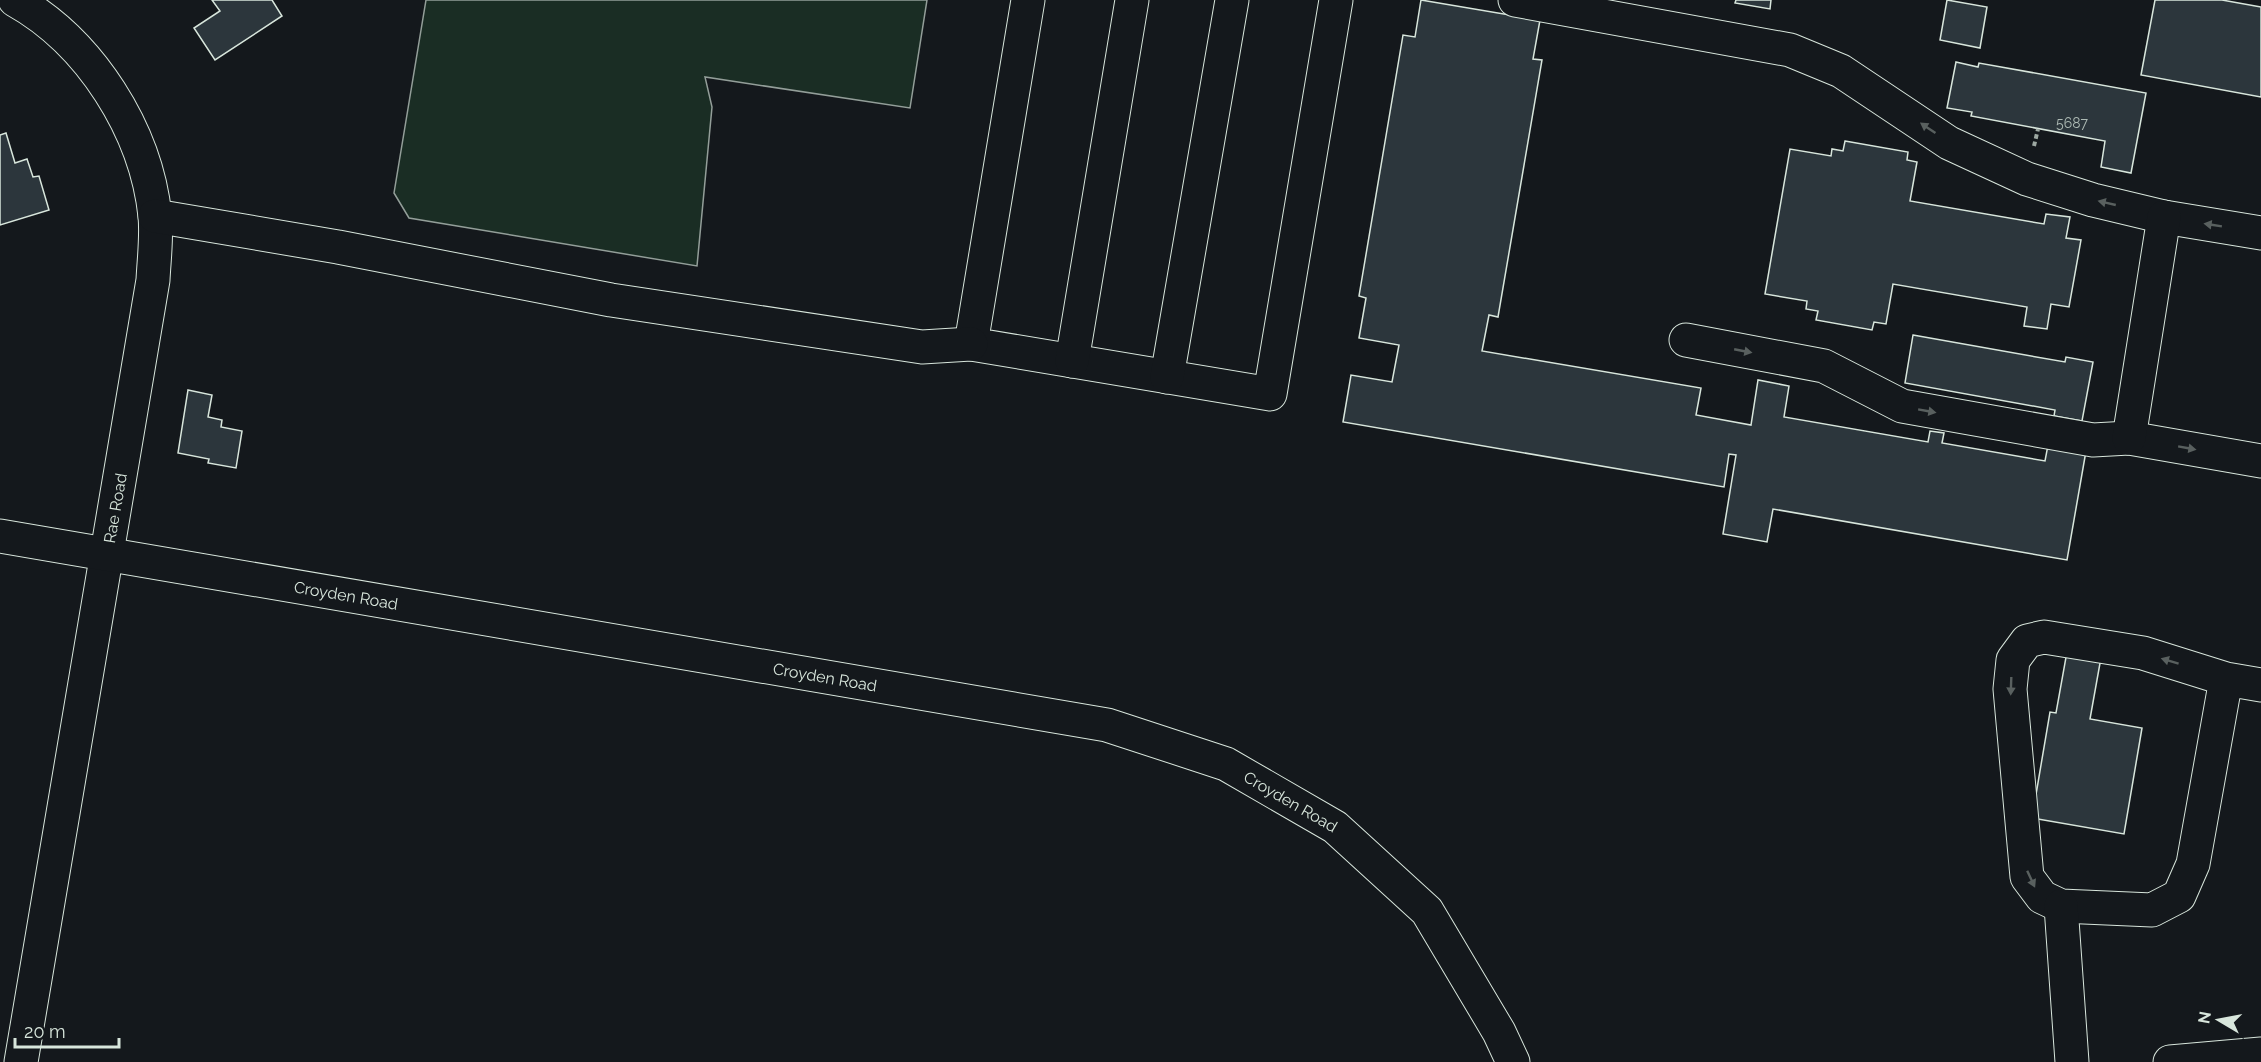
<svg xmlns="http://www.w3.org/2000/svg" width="2261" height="1062" viewBox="0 0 2261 1062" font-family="Raleway,sans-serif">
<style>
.green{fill:#1a2d24;stroke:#939e99;stroke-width:1.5}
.building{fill:#2c363c;stroke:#d8e6dc;stroke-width:1.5}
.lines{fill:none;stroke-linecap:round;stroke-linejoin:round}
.minor-casing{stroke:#d8e6dc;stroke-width:35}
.path{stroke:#9da8a2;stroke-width:4;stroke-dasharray:4.5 3;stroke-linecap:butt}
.minor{stroke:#14181c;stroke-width:33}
.oneway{fill:#59605f}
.labels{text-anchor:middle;stroke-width:4.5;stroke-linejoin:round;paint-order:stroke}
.number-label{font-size:14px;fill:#adbab4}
.street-label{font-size:16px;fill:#d8e6dc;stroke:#14181c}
</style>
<rect width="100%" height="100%" fill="#14181c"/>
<path class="green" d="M426,0H927L910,108L705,77L712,107L697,266L409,218L394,193Z"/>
<g class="building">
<path d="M212,0H272L282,16L215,60L194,28L220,11Z"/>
<path d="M1421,0L1540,20L1533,59L1542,60L1498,317L1489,315L1482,351L1701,388L1696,415L1751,425L1758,380L1789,386L1784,417L1928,442L1930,431L1944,433L1942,443L2045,461L2048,445L2086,451L2067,560L1773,509L1767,542L1723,534L1736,455L1729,454L1724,487L1343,422L1351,375L1392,382L1399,345L1359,338L1366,298L1359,296L1403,35L1415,37Z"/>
<path d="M1736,0H1771L1770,9L1735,3Z"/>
<path d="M1947,0L1987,7L1980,48L1940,40Z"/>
<path d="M2155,0H2222L2261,7V97L2141,75Z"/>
<path d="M1956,62L1978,67L1979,63L2146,93L2131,173L2101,167L2105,141L1971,116L1972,112L1947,108Z"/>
<path d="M6,133L15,163L27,159L33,177L39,176L49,210L0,225V135Z"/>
<path d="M1845,141L1908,152L1907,160L1917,162L1910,201L2044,224L2046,214L2070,217L2066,238L2081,240L2069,307L2051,304L2047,329L2024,326L2027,307L1893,284L1886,324L1874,322L1872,330L1816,320L1818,311L1806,309L1807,301L1765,294L1790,149L1831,156L1832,149L1843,151Z"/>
<path d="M1913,335L2065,362L2066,357L2093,362L2082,421L2054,416L2055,410L1905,383Z"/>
<path d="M188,390L212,395L208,417L222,420L221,427L242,431L236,468L208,463L209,459L178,453Z"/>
<path d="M2068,646L2102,652L2090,719L2142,728L2124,834L2032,818L2050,712L2056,713Z"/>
</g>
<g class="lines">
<defs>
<g id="minor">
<path d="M15,0C90,42 146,130 155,216C157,237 154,259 153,280L21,1062"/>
<path d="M1028,0L971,344L1270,394L1336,0"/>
<path d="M1515,0L1790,50L1841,71L1949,143L2027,179L2093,200L2164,217L2261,233"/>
<path d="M155,216L338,247L611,300L922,347L971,344"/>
<path d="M1686,340L1824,366L1902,406L2093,440L2129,438L2261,461"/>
<path d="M1072,361L1132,0"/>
<path d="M1167,377L1232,0"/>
<path d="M2129,438L2164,217"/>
<path id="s1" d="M0,536L1107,725L1226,764L1335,827L1427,911L1499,1032L1513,1062"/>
<path d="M2226,679L2193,864L2179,896L2152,910L2061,906L2042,897L2027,877L2010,689L2013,660L2027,641L2044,637L2143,653L2226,679L2261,685"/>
<path d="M2061,906L2072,1062"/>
<path d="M2170,1062L2261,1054"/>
</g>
</defs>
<use href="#minor" class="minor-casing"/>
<path class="path" d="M2034,146L2038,129"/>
<use href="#minor" class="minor"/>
</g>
<defs><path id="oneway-solid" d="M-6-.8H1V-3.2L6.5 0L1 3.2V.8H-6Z" transform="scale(1.5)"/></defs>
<g class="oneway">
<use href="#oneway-solid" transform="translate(1928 128) rotate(-146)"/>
<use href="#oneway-solid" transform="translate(2107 203) rotate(-167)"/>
<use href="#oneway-solid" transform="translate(2213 225) rotate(-171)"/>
<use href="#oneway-solid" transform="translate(1743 351) rotate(11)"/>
<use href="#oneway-solid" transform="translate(1927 411) rotate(10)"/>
<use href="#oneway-solid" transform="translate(2187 448) rotate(10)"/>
<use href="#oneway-solid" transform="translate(2170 661) rotate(-163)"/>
<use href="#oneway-solid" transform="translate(2011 686) rotate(92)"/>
<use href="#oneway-solid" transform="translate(2031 879) rotate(65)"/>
</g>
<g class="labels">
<g class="number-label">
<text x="2072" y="128">5687</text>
</g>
<g class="street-label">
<text transform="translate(115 508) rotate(-80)" y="6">Rae Road</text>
<text dy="6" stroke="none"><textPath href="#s1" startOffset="351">Croyden Road</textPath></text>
<text dy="6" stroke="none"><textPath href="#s1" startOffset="837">Croyden Road</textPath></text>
<text dy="6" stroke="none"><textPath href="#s1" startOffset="1323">Croyden Road</textPath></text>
</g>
</g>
<g transform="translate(2219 1020) rotate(280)" stroke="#14181c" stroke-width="4.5" paint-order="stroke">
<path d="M0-4.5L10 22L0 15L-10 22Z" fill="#d8e6dc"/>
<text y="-9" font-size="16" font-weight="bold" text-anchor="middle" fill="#d8e6dc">N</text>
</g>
<path d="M15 1038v9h104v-9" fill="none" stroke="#d8e6dc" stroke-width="3"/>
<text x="24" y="1038" font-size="18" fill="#d8e6dc" stroke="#14181c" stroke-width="4.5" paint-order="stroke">20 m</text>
</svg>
